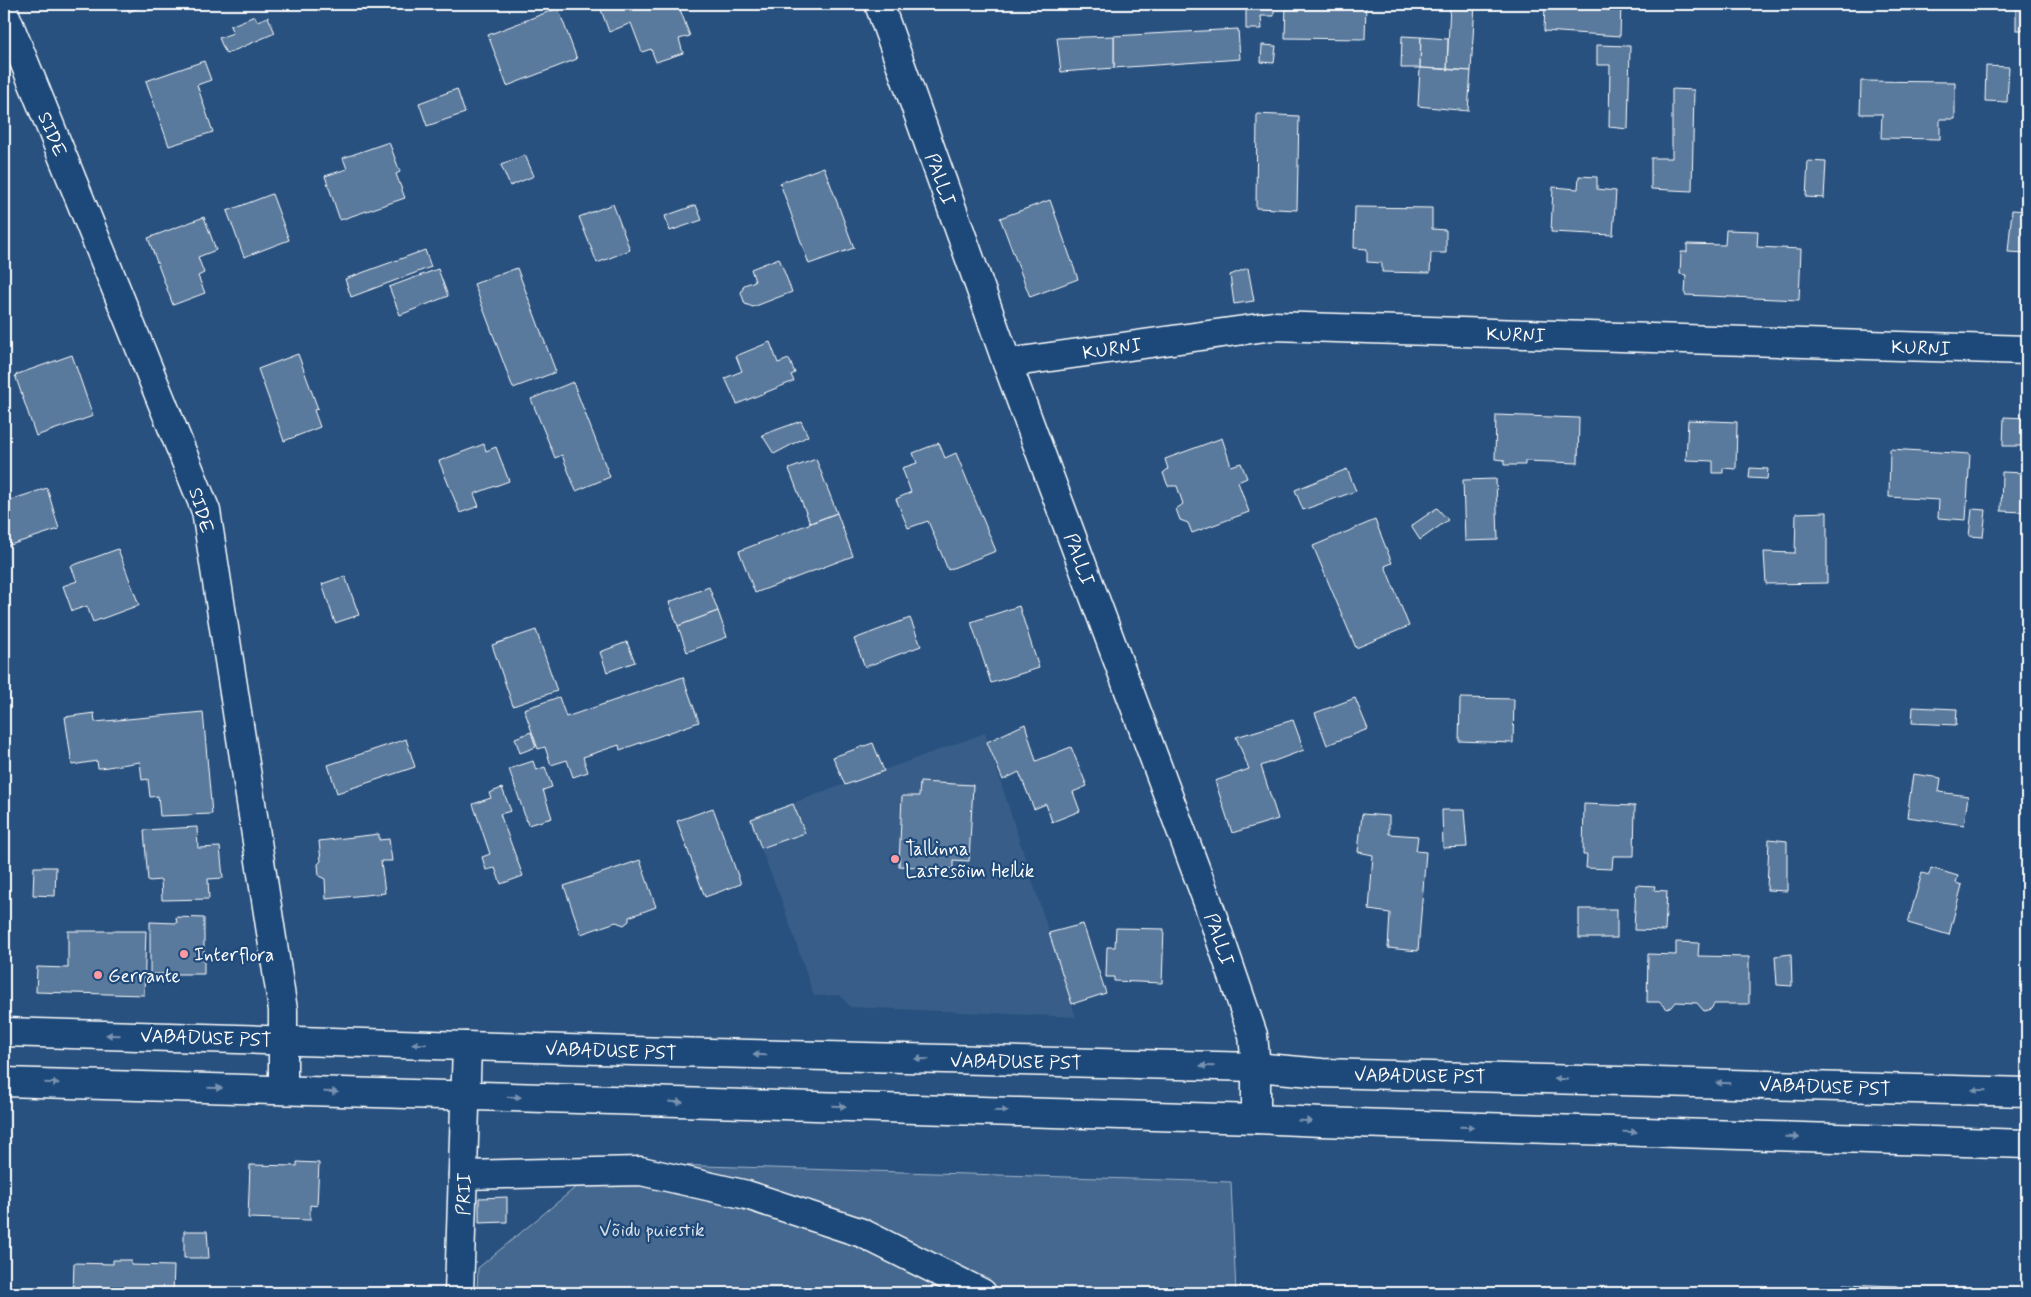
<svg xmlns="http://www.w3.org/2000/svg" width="2031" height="1297" viewBox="0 0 2031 1297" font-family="Mynerve,sans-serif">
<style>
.built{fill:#375d88}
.green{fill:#446890;stroke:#a2b4c8}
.building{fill:#5a7a9d;stroke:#fff}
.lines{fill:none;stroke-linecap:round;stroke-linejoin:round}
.minor-casing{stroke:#fff;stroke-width:31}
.highway-casing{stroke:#fff;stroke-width:31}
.minor{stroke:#1f4a7a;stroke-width:28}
.highway{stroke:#1f4a7a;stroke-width:28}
.oneway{fill:#7992af}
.poi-dot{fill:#ff9aa2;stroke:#1f4a7a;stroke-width:2}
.labels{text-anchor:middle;stroke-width:4.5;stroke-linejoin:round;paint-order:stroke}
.street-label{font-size:19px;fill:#fff;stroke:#1f4a7a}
.poi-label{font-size:19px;fill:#fff;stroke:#1f4a7a;text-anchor:start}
.park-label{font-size:19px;fill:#dae1e9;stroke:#1f4a7a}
</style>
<rect width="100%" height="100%" fill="#28517f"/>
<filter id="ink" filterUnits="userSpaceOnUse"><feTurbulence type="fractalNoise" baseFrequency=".02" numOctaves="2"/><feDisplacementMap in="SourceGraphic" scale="10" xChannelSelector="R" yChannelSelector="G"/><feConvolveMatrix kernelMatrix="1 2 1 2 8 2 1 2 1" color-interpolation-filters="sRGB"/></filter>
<g filter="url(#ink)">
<path class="built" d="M985,733L1076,1017L850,1007L840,995L814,996L781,899L749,819Z"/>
<path class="green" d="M605,1163L1231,1182L1236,1293H477L478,1268Z"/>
<g class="building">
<path d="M126,4H170L148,11L146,5L129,12Z"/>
<path d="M599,4H678L690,36L679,39L683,53L656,62L651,49L642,52L631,23L609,32Z"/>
<path d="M1246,4H1274V16H1261L1262,29H1246Z"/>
<path d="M1286,4H1366L1365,39L1285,38Z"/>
<path d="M1450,4H1475L1471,71L1447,69Z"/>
<path d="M1545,4H1621L1620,36L1544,31Z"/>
<rect x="2016" y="5" width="11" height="25"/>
<path d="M558,8L577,59L507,86L488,35Z"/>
<path d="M255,16L257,21L268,17L275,33L226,54L219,38L233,33L230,26Z"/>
<path d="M1238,29L1240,59L1114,68V36Z"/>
<path d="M1114,36V68L1061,72L1057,38Z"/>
<path d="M1402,36L1421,37L1420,68H1401Z"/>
<path d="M1421,37L1448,39L1447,69L1420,68Z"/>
<path d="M1262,45L1276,46L1274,63L1261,62Z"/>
<path d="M1597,45L1630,46L1628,129L1609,127L1610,65H1597Z"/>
<path d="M204,61L211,80L197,85L213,132L169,146L146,81Z"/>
<path d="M1986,66L2009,67L2007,102L1985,101Z"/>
<path d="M1420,68L1471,71L1468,111L1418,106Z"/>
<path d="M1861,81L1955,82V119H1940V139L1881,138L1882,114H1860Z"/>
<path d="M457,89L465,113L427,126L419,103Z"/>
<path d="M1672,89L1694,90L1692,191L1651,189V158H1672Z"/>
<path d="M1257,114L1299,116L1297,210L1256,208Z"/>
<path d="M389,142L400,172L396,174L405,198L340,220L325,176L347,169L343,158Z"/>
<path d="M525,155L534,176L510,186L501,165Z"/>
<path d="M1808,161L1826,162L1824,198L1806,197Z"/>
<path d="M824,167L854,248L809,264L780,183Z"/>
<path d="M1579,176L1597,177V189L1616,191L1613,235L1551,232L1553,187L1578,189Z"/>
<path d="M272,194L289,240L244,257L227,211Z"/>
<path d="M1050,200L1078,279L1030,297L1000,218Z"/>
<path d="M613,204L630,250L597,263L579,217Z"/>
<path d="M696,205L702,220L670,231L665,216Z"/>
<path d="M1355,207L1432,208V229L1446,230V253H1431L1430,273L1382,272V263L1367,262V249L1354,248Z"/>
<path d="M2012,210L2027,211V253L2008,252Z"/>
<path d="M204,217L216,250L198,257L204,273L198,276L205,293L173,305L148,238Z"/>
<path d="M1726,230L1758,231L1757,247L1801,249L1799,300L1685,295L1686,275L1680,274L1681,252H1687V244L1725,245Z"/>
<path d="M425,250L431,267L351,297L345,279Z"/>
<path d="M779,258L792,292L753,307L745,304L741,293L744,285L755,281L751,269Z"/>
<path d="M517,268L556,372L513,388L474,284Z"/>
<path d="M1248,268L1254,301L1234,304L1230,275Z"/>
<path d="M438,269L448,296L400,315L389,287Z"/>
<path d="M770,342L778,363L789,359L795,373L791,375L794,381L737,404L725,378L742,371L736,356Z"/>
<path d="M298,354L318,409L314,410L320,427L284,441L258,369Z"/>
<path d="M72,355L93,416L36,436L15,375Z"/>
<path d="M573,382L610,477L576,491L562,455L555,458L531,399Z"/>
<path d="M1496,415L1579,418L1578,463L1525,461V465H1504V460L1495,459Z"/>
<path d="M2004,417L2026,418L2025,446H2003Z"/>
<path d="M1688,420L1737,422L1736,469L1723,468V473H1713V461L1686,460Z"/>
<path d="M801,421L808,436L774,454L762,435Z"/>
<path d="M1222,438L1231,466L1241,463L1247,478L1238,482L1249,512L1192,533L1188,523L1180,520L1176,509L1183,504L1177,486H1168L1163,473L1168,469L1165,459Z"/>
<path d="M939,443L945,458L956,453L996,551L948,570L928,521L908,528L896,499L911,492L902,468L917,463L913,453Z"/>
<path d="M484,444L486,451L496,447L509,481L474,494L479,506L460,513L439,461Z"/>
<path d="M1890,449L1970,454L1966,520L1938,518L1939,500L1889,497Z"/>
<path d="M816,459L837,513L810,523L789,469Z"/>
<path d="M1750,468L1768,469L1767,479L1749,478Z"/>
<path d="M1347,469L1356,491L1303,510L1295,490Z"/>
<path d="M2002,472L2025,473L2024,512L2001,511Z"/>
<path d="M1496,479L1498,540L1465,541L1463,480Z"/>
<path d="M47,488L59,529L4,547V502Z"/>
<path d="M1437,508L1448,520L1420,540L1411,526Z"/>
<path d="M1972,509L1986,510L1983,537L1969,536Z"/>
<path d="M1827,512V583L1766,584L1764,552L1795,553L1796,513Z"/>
<path d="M837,513L853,556L755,593L739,551Z"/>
<path d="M1375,520L1392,563L1385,566L1409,626L1356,648L1313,546Z"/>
<path d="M118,549L139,605L93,622L87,606L72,611L63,586L77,581L71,566Z"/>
<path d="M345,576L359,615L335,623L322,584Z"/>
<path d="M709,587L718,611L678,626L669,602Z"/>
<path d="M1019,606L1039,668L991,683L971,622Z"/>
<path d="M718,611L727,637L687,652L678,626Z"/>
<path d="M910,618L921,646L865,667L854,639Z"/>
<path d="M536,630L557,691L513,706L492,645Z"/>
<path d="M627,642L635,662L607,672L600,652Z"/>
<path d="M683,677L699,722L620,750L619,745L583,757L588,772L573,777L567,760L551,765L545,747L538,749L524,709L559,697L566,717Z"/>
<path d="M1355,698L1368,729L1327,745L1315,713Z"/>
<path d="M1460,698L1514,699L1513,743L1459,741Z"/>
<path d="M1913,707L1957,709L1956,725L1912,723Z"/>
<path d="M203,712L212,814L160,816L158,796L150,797L148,779L142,780L140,762L101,768H98L97,761L72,765L65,717L94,713L95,722Z"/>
<path d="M1293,720L1304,750L1261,766L1278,819L1232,833L1215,781L1249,769L1236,737Z"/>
<path d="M1025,724L1036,761L1071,747L1087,786L1073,792L1080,811L1052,822L1046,804L1034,809L1019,772L1003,780L987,742Z"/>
<path d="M531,732L536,747L520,753L515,738Z"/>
<path d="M406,739L415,767L337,793L328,765Z"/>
<path d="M873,743L884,771L845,785L833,757Z"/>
<path d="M533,761L536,770L545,767L552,787L543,790L552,818L528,825L509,769Z"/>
<path d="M1913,774L1941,778L1939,792L1968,796L1964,825L1907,817Z"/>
<path d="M920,782L973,785L969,861L953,860V869L899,866L902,796H919Z"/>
<path d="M502,788L511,811L500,814L523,876L501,884L495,868L486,870L482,857L490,854L473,804L491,798L489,793Z"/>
<path d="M793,804L805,833L761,848L751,819Z"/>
<path d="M1584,804L1635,806L1634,856H1613L1612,869L1586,868L1587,855H1583Z"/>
<path d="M713,808L741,884L705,897L677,821Z"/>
<path d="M1442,810H1464L1467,847L1443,848Z"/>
<path d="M1362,814L1389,816V834L1418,836L1416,851L1426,852L1418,951L1388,948L1390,913L1369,910L1373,855L1358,852Z"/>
<path d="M197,827L198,848L220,847L223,878L208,879L209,899L162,900L161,880L148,881L144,830Z"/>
<path d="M379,834V840L389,839L392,861H381L385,893L326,899L325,879L319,876L318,864L321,861L319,841Z"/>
<path d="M1769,839L1787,841V891L1767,890Z"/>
<path d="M640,860L656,907L629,917V921L624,925L616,922L581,934L564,886Z"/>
<path d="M34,867H56L55,896L33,895Z"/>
<path d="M1931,868L1958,876L1956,883L1962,885L1949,935L1908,923L1922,873L1929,875Z"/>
<path d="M1636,885L1655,886L1654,890L1667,891L1665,931L1634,930Z"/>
<rect x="1579" y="909" width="38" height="29"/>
<path d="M176,917L204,918V974H150V922L177,923Z"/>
<path d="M1083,924L1106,993L1072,1004L1049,933Z"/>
<path d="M1116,928L1164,929L1162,983L1114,981V977H1106L1107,947H1115Z"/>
<path d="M68,931H146L144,995L36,992L37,967L68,968Z"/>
<path d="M1676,942L1699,943L1698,956L1749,957V1004H1714L1711,1009L1704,1011L1697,1003L1676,1002L1672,1007L1667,1009L1659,1002H1647L1648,954L1676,955Z"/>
<path d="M1791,954L1792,986L1777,985L1775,956Z"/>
<path d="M2027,981V1026H2024Z"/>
<path d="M297,1162L319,1163L317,1206L310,1205V1220L248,1218L250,1165L297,1166Z"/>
<path d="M507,1197V1222L479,1223V1198Z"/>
<path d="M184,1231H207L209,1258H184Z"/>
<path d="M113,1260H131V1265L174,1266L173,1293H73L74,1263L113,1264Z"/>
<path d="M1843,1284L1897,1286L1896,1293H1842Z"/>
</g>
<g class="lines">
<defs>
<g id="minor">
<path d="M879,4L1007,363L1207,900L1253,1035L1256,1067V1119"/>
<path d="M4,12L206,511L283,1010V1090"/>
<path d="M1007,363L1273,326L2027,350"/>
<path d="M463,1175L641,1171L747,1195L862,1233L982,1293"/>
<path d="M459,1293L467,1046"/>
</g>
<g id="highway">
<path d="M4,1032L632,1051L1256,1067L1322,1073L2027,1092"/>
<path d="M4,1082L1256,1119L1322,1122L2027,1144"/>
</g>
</defs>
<use href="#minor" class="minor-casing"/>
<use href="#highway" class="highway-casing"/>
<use href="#minor" class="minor"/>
<use href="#highway" class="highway"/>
</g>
<defs><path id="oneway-solid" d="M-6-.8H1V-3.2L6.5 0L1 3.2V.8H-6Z" transform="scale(1.25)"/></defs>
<g class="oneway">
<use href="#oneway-solid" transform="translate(113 1035) rotate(-178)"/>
<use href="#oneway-solid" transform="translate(419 1044) rotate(-178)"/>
<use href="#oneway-solid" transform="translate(760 1055) rotate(-179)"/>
<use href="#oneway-solid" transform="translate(922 1059) rotate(-179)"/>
<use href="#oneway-solid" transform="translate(1207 1066) rotate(-179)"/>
<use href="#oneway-solid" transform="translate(1561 1079) rotate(-178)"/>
<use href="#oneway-solid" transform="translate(52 1083) rotate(2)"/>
<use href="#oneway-solid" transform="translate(1723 1083) rotate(-178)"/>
<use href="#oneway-solid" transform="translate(215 1088) rotate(2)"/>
<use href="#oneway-solid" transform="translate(1979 1090) rotate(-178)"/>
<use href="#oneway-solid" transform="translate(331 1092) rotate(2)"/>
<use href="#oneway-solid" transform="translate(514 1097) rotate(2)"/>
<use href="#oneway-solid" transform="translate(676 1102) rotate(2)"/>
<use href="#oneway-solid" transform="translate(839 1106) rotate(2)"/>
<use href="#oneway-solid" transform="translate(1001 1111) rotate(2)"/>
<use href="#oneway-solid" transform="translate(1305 1121) rotate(3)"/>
<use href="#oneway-solid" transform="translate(1467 1127) rotate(2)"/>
<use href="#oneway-solid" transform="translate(1630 1132) rotate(2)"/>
<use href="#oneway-solid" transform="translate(1792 1137) rotate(2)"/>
</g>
</g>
<g class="poi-dot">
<circle cx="895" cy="859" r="5"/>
<circle cx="184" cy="954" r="5"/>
<circle cx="98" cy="975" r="5"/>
</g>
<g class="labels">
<g class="street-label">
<text transform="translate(53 134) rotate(68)" y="7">SIDE</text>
<text transform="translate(941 179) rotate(70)" y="7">PALLI</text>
<text transform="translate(1516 334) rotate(2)" y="7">KURNI</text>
<text transform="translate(1921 347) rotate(2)" y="7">KURNI</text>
<text transform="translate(1112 348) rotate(-8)" y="7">KURNI</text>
<text transform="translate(202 510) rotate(74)" y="7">SIDE</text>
<text transform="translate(1080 559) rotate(70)" y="7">PALLI</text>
<text transform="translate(1220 939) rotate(71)" y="7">PALLI</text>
<text transform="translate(206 1037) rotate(2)" y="7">VABADUSE PST</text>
<text transform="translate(611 1050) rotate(2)" y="7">VABADUSE PST</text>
<text transform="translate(1016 1061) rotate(1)" y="7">VABADUSE PST</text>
<text transform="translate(1420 1075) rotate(1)" y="7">VABADUSE PST</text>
<text transform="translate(1825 1086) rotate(2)" y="7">VABADUSE PST</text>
<text transform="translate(463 1194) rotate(-88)" y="7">PRII</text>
</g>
<g class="poi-label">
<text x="905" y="855">Tallinna<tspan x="905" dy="22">Lastesõim Hellik</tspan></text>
<text x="194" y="961">Interflora</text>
<text x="108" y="982">Gerrante</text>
</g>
<g class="park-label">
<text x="652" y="1236">Võidu puiestik</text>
</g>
</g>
<rect width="2031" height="1297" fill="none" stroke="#1f4a7a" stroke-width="20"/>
<rect x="10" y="10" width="2011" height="1277" fill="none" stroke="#fff" stroke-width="2" filter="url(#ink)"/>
</svg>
